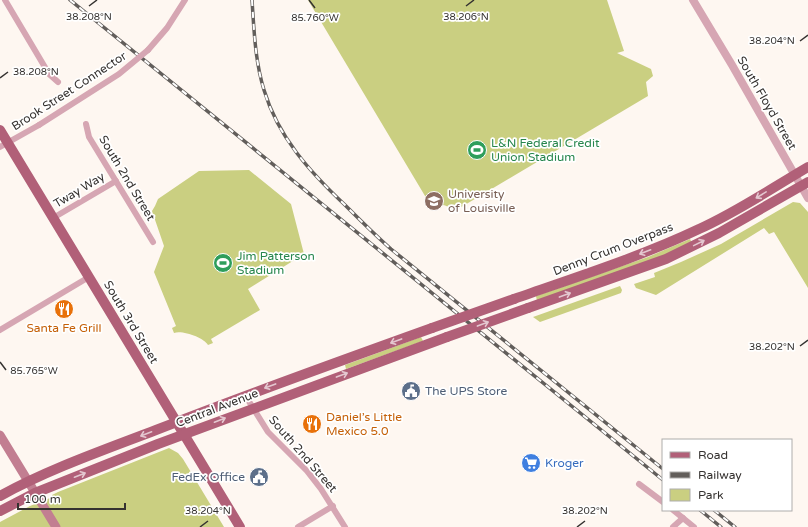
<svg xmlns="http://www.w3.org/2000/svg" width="808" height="527" viewBox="0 0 808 527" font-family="'Varela Round',sans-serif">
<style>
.green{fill:#cacf81}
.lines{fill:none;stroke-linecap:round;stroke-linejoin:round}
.minor{stroke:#d6a6b3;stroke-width:6}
.tertiary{stroke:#d6a6b3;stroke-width:8}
.secondary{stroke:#c27e91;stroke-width:9}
.primary{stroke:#b16078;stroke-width:10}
.rail-casing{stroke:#625e5b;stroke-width:3.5}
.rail{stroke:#fff;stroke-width:2;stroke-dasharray:6;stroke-linecap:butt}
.minor-bridge{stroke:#d6a6b3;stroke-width:6}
.primary-bridge{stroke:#b16078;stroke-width:10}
.oneway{stroke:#e4c7d0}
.ticks{fill:none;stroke:#353230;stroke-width:1.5}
.labels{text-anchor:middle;stroke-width:3.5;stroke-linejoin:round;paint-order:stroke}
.street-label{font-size:12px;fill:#353230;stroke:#fff}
.leisure-label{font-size:12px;fill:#27864d;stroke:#fff;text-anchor:start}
.education-label{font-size:12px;fill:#785e54;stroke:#fff;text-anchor:start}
.food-label{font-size:12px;fill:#c56008;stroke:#fff}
.service-label{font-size:12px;fill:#4e5e75;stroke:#fff;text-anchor:start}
.shop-label{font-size:12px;fill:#366cbe;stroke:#fff;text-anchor:start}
.ticks-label{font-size:10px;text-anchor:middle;fill:#353230;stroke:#fff;stroke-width:3.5;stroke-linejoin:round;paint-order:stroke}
</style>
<rect width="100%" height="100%" fill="#fef7f1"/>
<g class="green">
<path d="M308,0H607L624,51L617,53L651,69L653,76L646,82L648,96L453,212C447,203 441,205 431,206Z"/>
<path d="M249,170L291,204L304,254L248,289L260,310L211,339L213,343L208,345C204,338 183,330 174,333L172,328L176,326L154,272L164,246L152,211L155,206L158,199L199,171Z"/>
<path d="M793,202L800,203L808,212V288L774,232L769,234L764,228L656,295L636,288L634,284L655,277L654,273L681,262L721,244Z"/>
<path d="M690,239L692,243L670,253L537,301L536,296L648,257Z"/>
<path d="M620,286L622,290L621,293L540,322L533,317Z"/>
<path d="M421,337L423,341L346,369L345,365Z"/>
<path d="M169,448L178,453L183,459L224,527H0V522L30,506L50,498L53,497L52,495L58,492Z"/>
</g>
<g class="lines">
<g class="minor">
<path d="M5,0L49,74L58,82"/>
<path d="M148,50L167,28L185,0"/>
<path d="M86,124L89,137L153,242"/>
<path d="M0,147L39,125"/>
<path d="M53,218L116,181"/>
<path d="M0,330L89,277"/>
<path d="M245,395L268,432L307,471L321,489L345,527"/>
<path d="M639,484L663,502"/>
<path d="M673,510L694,527"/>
<path d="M298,527L333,506"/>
<path d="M673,527L683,518"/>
</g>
<path class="tertiary" d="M693,0L732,65L808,198"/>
<path class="secondary" d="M0,435L56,527"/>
<g class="primary">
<path d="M0,130L240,527"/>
<path d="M514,299C576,277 640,257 699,229C737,212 772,188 808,167"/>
<path d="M528,308L666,259L719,233L808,182"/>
<path d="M0,496C49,469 104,450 156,430C248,394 340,361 432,328"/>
<path d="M0,511L35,493L158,444L447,337"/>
</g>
<defs>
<g id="rail">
<path d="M70,0L663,480"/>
<path d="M252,0C254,30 255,61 264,90C278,137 310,172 345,205C360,220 375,235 391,249L663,469"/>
<path d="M700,510L721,527"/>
<path d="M714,510L735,527"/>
</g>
</defs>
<use href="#rail" class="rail-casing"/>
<use href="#rail" class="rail"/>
<path class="minor-bridge" d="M39,125L119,74L148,50"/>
<g class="primary-bridge">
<path d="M432,328L514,299"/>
<path d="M447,337L528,308"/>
</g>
</g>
<defs><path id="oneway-shaft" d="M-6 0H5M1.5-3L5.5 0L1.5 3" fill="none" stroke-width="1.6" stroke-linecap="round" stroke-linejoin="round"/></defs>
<g class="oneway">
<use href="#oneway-shaft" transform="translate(761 195) rotate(149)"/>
<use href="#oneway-shaft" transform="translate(699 243) rotate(-26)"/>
<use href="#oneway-shaft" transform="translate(645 252) rotate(159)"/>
<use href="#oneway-shaft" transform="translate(565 295) rotate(-20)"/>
<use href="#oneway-shaft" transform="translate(483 324) rotate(-20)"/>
<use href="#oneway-shaft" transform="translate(396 341) rotate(160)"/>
<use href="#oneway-shaft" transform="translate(342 375) rotate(-20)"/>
<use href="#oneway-shaft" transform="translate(270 386) rotate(160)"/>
<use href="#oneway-shaft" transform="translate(220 420) rotate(-21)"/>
<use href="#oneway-shaft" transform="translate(146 434) rotate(159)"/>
<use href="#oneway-shaft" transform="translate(80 475) rotate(-21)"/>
</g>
<path class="ticks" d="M309,0L315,8M89,6L97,0M466,6L474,0M800,41L808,35M0,78L8,72M800,346L808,340M0,362L6,370M200,527L208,521M577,527L585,521"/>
<defs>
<symbol id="stadium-disc" viewBox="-11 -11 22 22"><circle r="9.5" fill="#2e9e5b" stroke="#fff"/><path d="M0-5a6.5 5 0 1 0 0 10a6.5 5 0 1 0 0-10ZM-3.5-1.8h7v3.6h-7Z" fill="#fff"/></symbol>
<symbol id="university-disc" viewBox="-11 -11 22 22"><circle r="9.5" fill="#8d6e63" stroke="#fff"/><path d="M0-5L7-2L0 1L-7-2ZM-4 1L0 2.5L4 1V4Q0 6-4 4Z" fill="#fff"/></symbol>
<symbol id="restaurant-disc" viewBox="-11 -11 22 22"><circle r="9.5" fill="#e8710a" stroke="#fff"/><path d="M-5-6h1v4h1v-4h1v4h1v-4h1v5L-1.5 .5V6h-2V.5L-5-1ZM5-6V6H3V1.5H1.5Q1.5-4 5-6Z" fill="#fff"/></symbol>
<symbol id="civic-disc" viewBox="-11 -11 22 22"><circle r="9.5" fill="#5c6f8a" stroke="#fff"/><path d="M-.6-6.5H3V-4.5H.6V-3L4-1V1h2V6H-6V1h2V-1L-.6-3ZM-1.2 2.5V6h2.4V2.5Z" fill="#fff"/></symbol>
<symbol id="supermarket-disc" viewBox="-11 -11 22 22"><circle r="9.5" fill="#3f7fe0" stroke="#fff"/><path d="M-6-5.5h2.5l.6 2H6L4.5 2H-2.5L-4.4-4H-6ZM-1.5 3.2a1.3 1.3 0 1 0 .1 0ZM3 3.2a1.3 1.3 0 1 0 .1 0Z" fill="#fff"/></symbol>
</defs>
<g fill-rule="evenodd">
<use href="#stadium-disc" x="466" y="139" width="22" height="22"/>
<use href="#university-disc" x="423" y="190" width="22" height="22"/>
<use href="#stadium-disc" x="212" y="252" width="22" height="22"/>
<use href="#restaurant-disc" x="53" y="298" width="22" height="22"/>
<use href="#civic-disc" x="400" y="380" width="22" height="22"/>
<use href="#restaurant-disc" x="301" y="413" width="22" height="22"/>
<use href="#supermarket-disc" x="520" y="452" width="22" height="22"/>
<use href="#civic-disc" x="248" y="466" width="22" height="22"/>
</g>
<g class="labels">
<g class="street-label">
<text transform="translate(69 91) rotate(-33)" y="4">Brook Street Connector</text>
<text transform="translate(767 103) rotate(60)" y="4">South Floyd Street</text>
<text transform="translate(127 178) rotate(59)" y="4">South 2nd Street</text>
<text transform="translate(79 190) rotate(-31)" y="4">Tway Way</text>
<text transform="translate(613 249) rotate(-21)" y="4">Denny Crum Overpass</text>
<text transform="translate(131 322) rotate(59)" y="4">South 3rd Street</text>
<text transform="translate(217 408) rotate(-21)" y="4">Central Avenue</text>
<text transform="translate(303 454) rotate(49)" y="4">South 2nd Street</text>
</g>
<g class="leisure-label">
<text x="491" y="147">L&amp;N Federal Credit<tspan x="491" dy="14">Union Stadium</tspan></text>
<text x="237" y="260">Jim Patterson<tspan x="237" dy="14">Stadium</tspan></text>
</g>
<g class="education-label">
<text x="448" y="198">University<tspan x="448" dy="14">of Louisville</tspan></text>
</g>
<g class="food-label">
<text x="64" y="332">Santa Fe Grill</text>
<text x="326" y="421" text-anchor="start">Daniel’s Little<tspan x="326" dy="14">Mexico 5.0</tspan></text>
</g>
<g class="service-label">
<text x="425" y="395">The UPS Store</text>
<text x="245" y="481" text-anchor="end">FedEx Office</text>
</g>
<g class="shop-label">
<text x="545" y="467">Kroger</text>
</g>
</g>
<g class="ticks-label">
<text x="89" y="20">38.208°N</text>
<text x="466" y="20">38.206°N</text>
<text x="315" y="21">85.760°W</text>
<text x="772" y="44">38.204°N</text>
<text x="36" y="75">38.208°N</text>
<text x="772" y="350">38.202°N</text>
<text x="34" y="374">85.765°W</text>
<text x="208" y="514">38.204°N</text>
<text x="585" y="514">38.202°N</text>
</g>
<rect x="662" y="439" width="130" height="72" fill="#ffffff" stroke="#aeadac"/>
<rect x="670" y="452" width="20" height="6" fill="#b16078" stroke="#aeadac"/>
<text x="698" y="459" font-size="12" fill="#353230">Road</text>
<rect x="670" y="472" width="20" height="6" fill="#625e5b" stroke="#aeadac"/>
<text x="698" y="479" font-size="12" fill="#353230">Railway</text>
<rect x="670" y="489" width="20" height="12" fill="#cacf81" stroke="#aeadac"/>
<text x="698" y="499" font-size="12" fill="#353230">Park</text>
<path d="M18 503v6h107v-6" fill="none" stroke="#353230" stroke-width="2"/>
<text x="24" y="503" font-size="12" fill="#353230" stroke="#ffffff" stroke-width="3" paint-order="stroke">100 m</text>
</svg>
